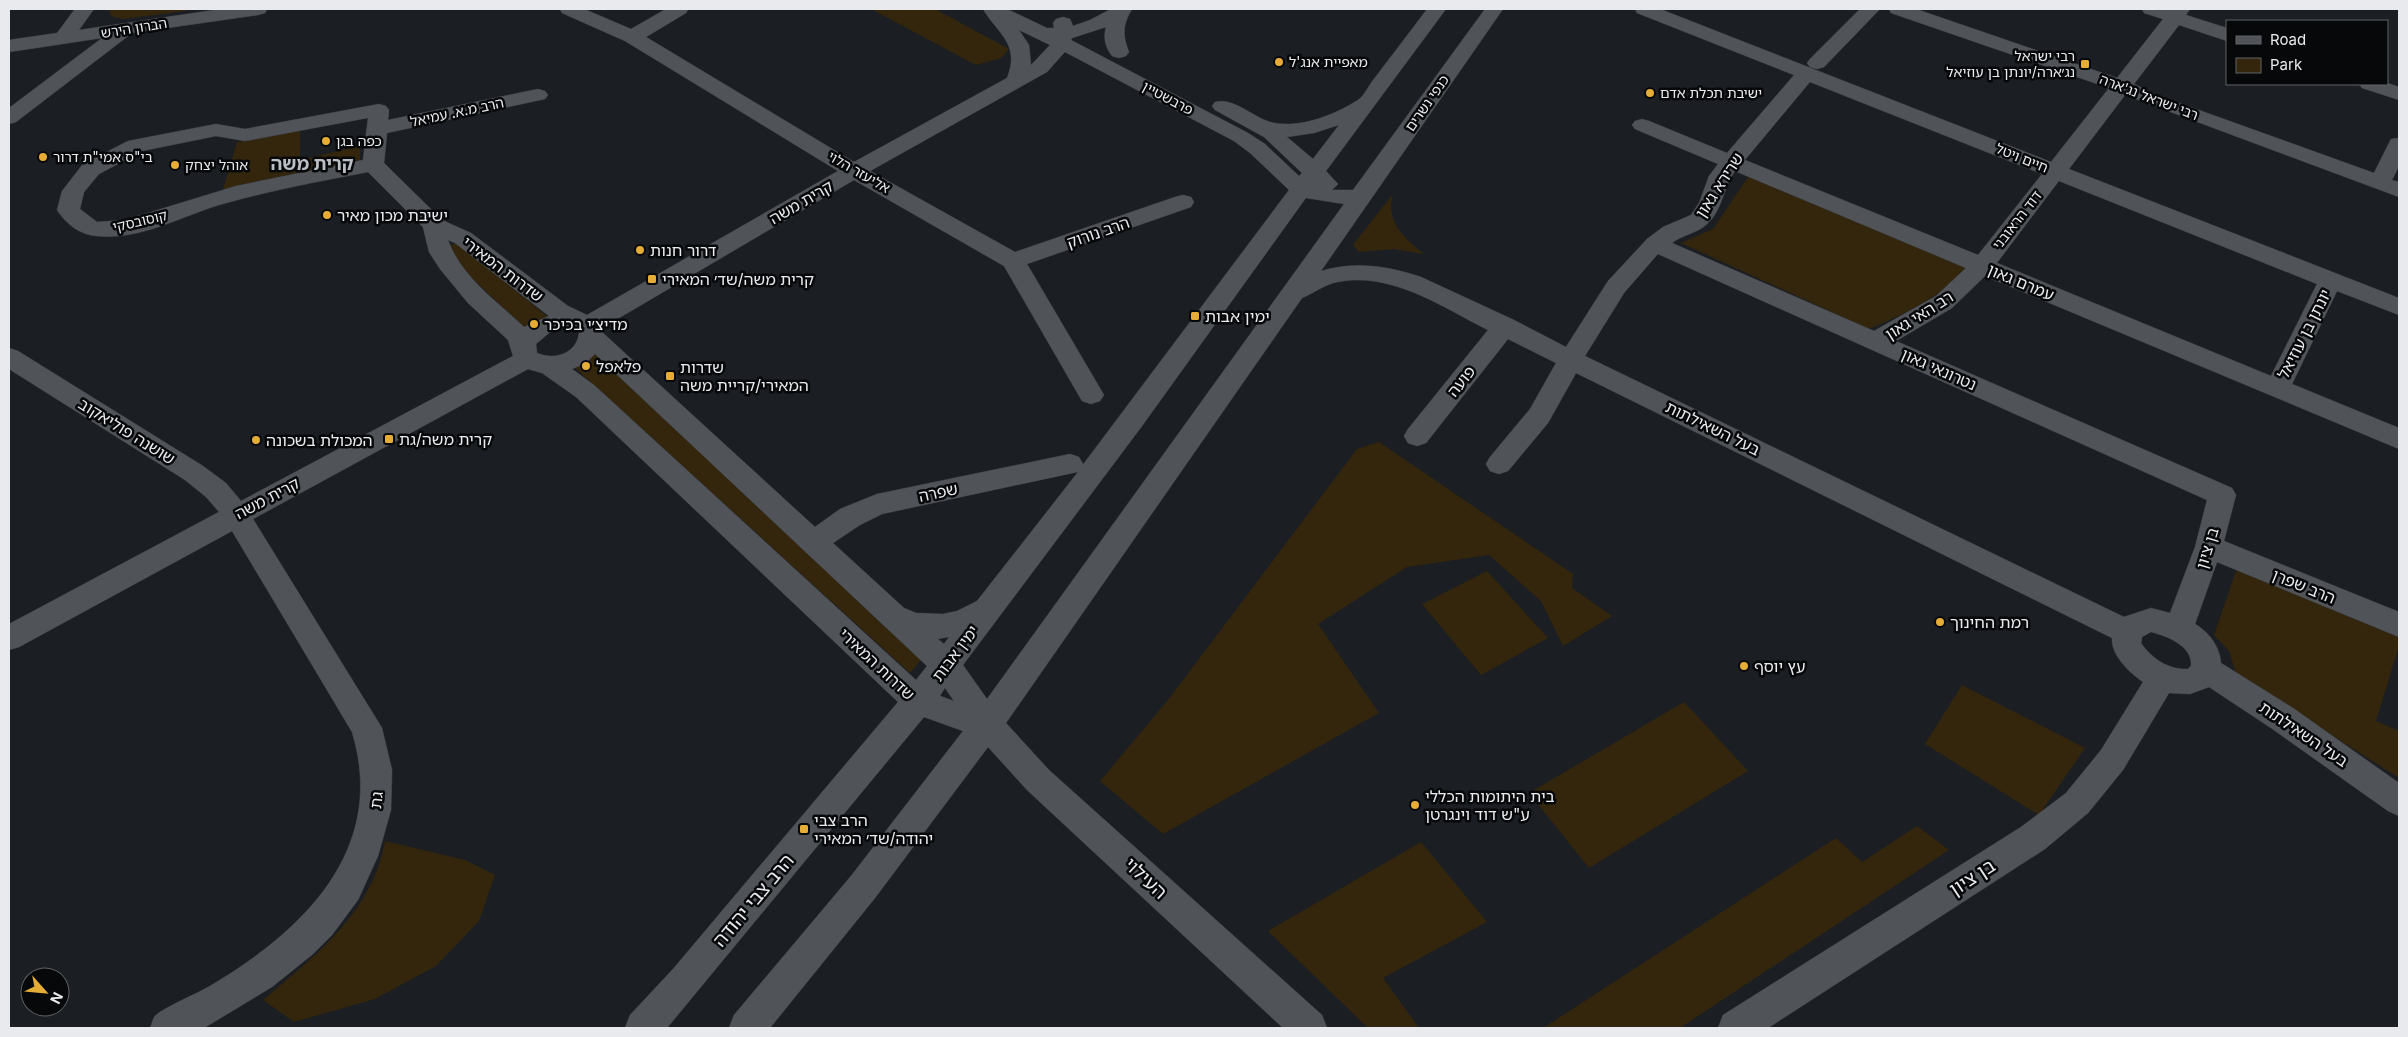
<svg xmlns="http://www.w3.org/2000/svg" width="2408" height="1037" viewBox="0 0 2408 1037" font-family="Inter,'Noto Sans Hebrew',sans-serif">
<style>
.green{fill:#33260c}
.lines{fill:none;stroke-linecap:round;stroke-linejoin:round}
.minor-casing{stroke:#383a3e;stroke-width:1}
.minor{fill:#505459;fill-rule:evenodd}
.poi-dot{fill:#e5ad35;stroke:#07080a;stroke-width:2}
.labels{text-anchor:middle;stroke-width:5;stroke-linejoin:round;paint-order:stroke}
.far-street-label{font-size:14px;fill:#e8eaed;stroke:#07080a}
.far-poi-label{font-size:14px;fill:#e8eaed;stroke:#07080a;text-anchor:start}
.street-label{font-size:16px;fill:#e8eaed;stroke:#07080a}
.poi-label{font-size:16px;fill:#e8eaed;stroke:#07080a;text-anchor:start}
.far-district-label{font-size:18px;font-weight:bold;fill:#bcc0c6;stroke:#07080a}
.near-street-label{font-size:19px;fill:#e8eaed;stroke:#07080a}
</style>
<rect width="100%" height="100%" fill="#1b1e23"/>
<g class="green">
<path d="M109,9H186V11L122,19L111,16Z"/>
<path d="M871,9H935L1009,49L1001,58L976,65Z"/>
<path d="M300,130V160L360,146V162L222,193L237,142Z"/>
<path d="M1750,174L1969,265C1938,299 1911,311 1869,329L1681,243L1713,229Z"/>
<path d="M1393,194C1385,221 1404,238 1424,254L1394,249L1359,252L1353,245Z"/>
<path d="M457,243L549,318L525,328L458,265L449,246Z"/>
<path d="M596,347L925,655L910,673L574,367Z"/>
<path d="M1379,442L1573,574L1572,588L1612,616L1563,646L1541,601L1489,555L1407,567L1318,624L1379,713L1163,834L1100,781L1168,700L1357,449Z"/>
<path d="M2238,565L2399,637V646L2376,721L2399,731V778L2236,674L2229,651L2214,635Z"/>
<path d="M1487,571L1548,638L1481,675L1422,604Z"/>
<path d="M1962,685L2085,748L2039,815L1925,744Z"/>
<path d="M1684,702L1748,771L1589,868L1529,793Z"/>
<path d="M1917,826L1949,850L1680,1028H1543L1836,838L1862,862Z"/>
<path d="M385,841L465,860L495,875L479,921L436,966L375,999L294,1022L263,1000C314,957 373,912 385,841Z"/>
<path d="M1421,842L1487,922L1383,978L1419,1028H1368L1268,931Z"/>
</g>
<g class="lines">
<defs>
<g id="minor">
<path d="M75,9H94L79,30L221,9H267L265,13L258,15L132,33L16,122L9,124V108L102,38L9,52V40L57,33Z"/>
<path d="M560,9H584L631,29L666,9H688L686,13L646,37L854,162L1007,78C1021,44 997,33 983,9H1007L1047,28H1054L1053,23L1056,19L1063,17L1070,19L1073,26L1090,20L1111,9H1132C1123,24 1122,35 1129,52L1126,56L1119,58L1112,56C1105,47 1103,38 1106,27L1072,38L1071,40L1248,133L1265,144L1299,176L1302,173L1264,137L1215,110L1212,106L1215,102C1235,97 1254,119 1274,123C1302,128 1334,115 1358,100C1364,96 1369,85 1374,79C1392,55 1410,32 1427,9H1446L1326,171L1338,184L1332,190H1353L1485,9H1503L1321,271C1356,261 1387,266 1421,277L1514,320L1566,347L1608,281L1647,239L1663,227L1691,215L1699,203L1709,176L1718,164L1635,129L1632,125L1635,121L1642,119L1649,121L1727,153L1794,75L1637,13L1635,9H1660L2051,162L2109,88L1891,13L1889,9H1916L2117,78L2163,19L2144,13L2142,9H2190L2186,15L2227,28V41L2179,25L2134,84L2157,95L2374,173L2391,139L2399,138V166L2392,180L2399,182V197L2125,95L2069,169L2399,298V315L2337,291L2292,384L2399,428V449L1985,276L1952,308L1896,341L2232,488L2236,495L2224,541L2399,612V637L2217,562L2195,624C2209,632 2220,647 2221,663L2293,708L2399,783V816L2388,811L2271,728L2209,687L2190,694L2169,693L2123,770L2088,813L2045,849L1768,1028H1718L1723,1015L2021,827L2066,793L2101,750L2143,682C2130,673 2111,656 2112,638L1576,373L1548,423L1508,471L1499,474L1490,471L1486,464L1490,457L1530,409L1556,363L1508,339L1426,443L1417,446L1408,443L1404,436L1408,429L1488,330C1442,307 1391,271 1337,282C1324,285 1314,293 1302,298L1006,723L1049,770L1322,1015L1327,1028H1283L1027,790L988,747L875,898L770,1028H729L734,1015L851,876L963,731L924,717L667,1028H625L630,1015L673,969L898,702L576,397L542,373L528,369L253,519L382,728L392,770L391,810L378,856L358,900L332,935L313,954L272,987L204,1028H150C152,1024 153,1017 156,1015C167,1006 196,994 210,986C303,931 388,850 352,732L232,531L19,647L9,650V624L219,512L206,497L185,480L9,369V348L18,351L203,466L226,483L241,501L513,356L508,340L468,303L440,269L429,252L423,227L368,172C321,181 273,190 226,203C185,214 141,241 97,236C80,235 66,224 57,210L62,191L83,164L128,141L216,124L245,129L379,104L386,106L389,110L388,120L538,89L545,91L548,95L545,99L387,133L384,163L442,220L471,233L568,306L587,315L838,171L625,41L562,13ZM1019,30L1050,45L1031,65L1029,45ZM1065,52L1234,141L1250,153L1289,190L1082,466L1083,464L1079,457L1070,454L877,494L840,509L815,527L603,333L602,328L854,180L1004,266L1082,401L1091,404L1100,401L1104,395L1027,264L1191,207L1194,202L1191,197L1183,195L1175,197L1015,252L870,171L1047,72ZM1810,82L2042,174L1978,255L1745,160ZM368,118L363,160L236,186L125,220L97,222L80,209L84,192L99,174L142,151L216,136L245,141ZM1339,125L1313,159L1287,137L1314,133ZM1735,171L1966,268L1936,296L1874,331L1672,243C1682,235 1698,233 1707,224C1723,210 1723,187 1735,171ZM2059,181L2317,284L2271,376L1997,263ZM1306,198L1344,204L987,699L963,665L1142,426ZM448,240L455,243L549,316L524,327C496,300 462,278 448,240ZM1658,254L2207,500L2195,547L2170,613L2151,608L2124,617L1585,356L1624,293ZM564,328L575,329L579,333C577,353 555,361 537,353L536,344L549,333ZM595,354L927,666L916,680L594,385L572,369L586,363ZM1078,472L977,601L957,611L943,614L916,613L904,608L833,543L860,525L882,514ZM2151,632C2167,636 2193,646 2191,666L2188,669C2169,670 2152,659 2141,643L2142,637ZM949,637L944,644L938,639ZM945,688L954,701L940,696Z"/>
<path d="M1860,9H1880L1824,67L1817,69L1810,67L1807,63L1810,59Z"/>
<path d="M2387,83L2399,87V100L2362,88L2359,84Z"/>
</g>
</defs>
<use href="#minor" class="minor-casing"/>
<use href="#minor" class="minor"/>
</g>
<g class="poi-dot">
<circle cx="1279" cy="62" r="5"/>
<rect x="2080" y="59" width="10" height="10" rx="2.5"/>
<circle cx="1650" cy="93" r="5"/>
<circle cx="326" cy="141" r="5"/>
<circle cx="43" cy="157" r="5"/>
<circle cx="175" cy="165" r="5"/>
<circle cx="327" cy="215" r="5"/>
<circle cx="640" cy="250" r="5"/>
<rect x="647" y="274" width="10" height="10" rx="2.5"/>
<rect x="1190" y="311" width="10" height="10" rx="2.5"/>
<circle cx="534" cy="324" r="5"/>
<circle cx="586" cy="366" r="5"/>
<rect x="665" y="371" width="10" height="10" rx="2.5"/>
<rect x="384" y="434" width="10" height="10" rx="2.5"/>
<circle cx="256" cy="440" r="5"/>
<circle cx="1940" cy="622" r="5"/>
<circle cx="1744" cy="666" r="5"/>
<circle cx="1415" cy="805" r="5"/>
<rect x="799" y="824" width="10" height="10" rx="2.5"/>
</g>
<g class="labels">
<g class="far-street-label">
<text transform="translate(134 28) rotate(-9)" y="5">הברון הירש</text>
<text transform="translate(2149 97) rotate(21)" y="5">רבי ישראל נג'ארה</text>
<text transform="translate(1168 98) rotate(28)" y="5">פרבשטיין</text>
<text transform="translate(1427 103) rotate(-55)" y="5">כנפי נשרים</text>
<text transform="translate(457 112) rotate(-12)" y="5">הרב מ.א. עמיאל</text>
<text transform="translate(2022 158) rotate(22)" y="5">חיים ויטל</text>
<text transform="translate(859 172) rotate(30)" y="5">אליעזר הלוי</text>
<text transform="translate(2017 220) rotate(-52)" y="5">דוד הראובני</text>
<text transform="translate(140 221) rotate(-13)" y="5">קוסובסקי</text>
</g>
<g class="far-poi-label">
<text x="2075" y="61" text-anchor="end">רבי ישראל<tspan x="2075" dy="16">נג׳ארה/יונתן בן עוזיאל</tspan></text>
<text x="1289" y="67">מאפיית אנג'ל</text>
<text x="1660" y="98">ישיבת תכלת אדם</text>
<text x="336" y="146">כפה בגן</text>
<text x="53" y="162">בי"ס אמי"ת דרור</text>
<text x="185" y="170">אוהל יצחק</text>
</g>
<g class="street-label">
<text transform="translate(1719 185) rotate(-57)" y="6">שרירא גאון</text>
<text transform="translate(801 202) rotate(-30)" y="6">קרית משה</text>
<text transform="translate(1098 232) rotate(-19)" y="6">הרב נורוק</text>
<text transform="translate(503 269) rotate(37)" y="6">שדרות המאירי</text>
<text transform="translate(2021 282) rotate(23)" y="6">עמרם גאון</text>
<text transform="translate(1919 315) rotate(-32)" y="6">רב האי גאון</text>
<text transform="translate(2304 334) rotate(-63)" y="6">יונתן בן עוזיאל</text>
<text transform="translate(1939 369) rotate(24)" y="6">נטרונאי גאון</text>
<text transform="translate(1461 381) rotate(-51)" y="6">פועה</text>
<text transform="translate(1713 428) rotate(26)" y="6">בעל השאילתות</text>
<text transform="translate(127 431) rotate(32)" y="6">שושנה פוליאקוב</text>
<text transform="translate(938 492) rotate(-12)" y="6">שפרה</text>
<text transform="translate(267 498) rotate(-28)" y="6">קרית משה</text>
<text transform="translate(2207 548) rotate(-73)" y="6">בן ציון</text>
<text transform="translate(2304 586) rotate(22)" y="6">הרב שפרן</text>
<text transform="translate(955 653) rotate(-53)" y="6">ימין אבות</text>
<text transform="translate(877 664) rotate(43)" y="6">שדרות המאירי</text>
<text transform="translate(2304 734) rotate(34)" y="6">בעל השאילתות</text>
<text transform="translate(376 800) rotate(-83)" y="6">גת</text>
</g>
<g class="poi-label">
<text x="337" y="221">ישיבת מכון מאיר</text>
<text x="650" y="256">דרור חנות</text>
<text x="662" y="285">קרית משה/שד׳ המאירי</text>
<text x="1205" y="322">ימין אבות</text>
<text x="544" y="330">מדיצ׳י בכיכר</text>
<text x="596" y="372">פלאפל</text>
<text x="680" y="373">שדרות<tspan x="680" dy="18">המאירי/קריית משה</tspan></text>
<text x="399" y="445">קרית משה/גת</text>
<text x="266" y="446">המכולת בשכונה</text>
<text x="1950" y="628">רמת החינוך</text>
<text x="1754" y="672">עץ יוסף</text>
<text x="1425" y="802">בית היתומות הכללי<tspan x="1425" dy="18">ע"ש דוד וינגרטן</tspan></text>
<text x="814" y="826">הרב צבי<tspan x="814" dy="18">יהודה/שד׳ המאירי</tspan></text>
</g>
<g class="far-district-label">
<text x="312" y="170">קרית משה</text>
</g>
<g class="near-street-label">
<text transform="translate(1972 877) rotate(-33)" y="7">בן ציון</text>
<text transform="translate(1146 878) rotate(43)" y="7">העילוי</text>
<text transform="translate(753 900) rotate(-50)" y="7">הרב צבי יהודה</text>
</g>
</g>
<rect width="2408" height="1037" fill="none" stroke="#e8eaed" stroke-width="20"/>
<rect x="2226" y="20" width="162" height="65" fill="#07080a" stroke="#616265"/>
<rect x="2236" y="36" width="25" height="8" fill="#505459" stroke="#616265"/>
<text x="2270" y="45" font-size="15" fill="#e8eaed">Road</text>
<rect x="2236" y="58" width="25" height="15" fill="#33260c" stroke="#616265"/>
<text x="2270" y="70" font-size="15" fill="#e8eaed">Park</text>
<g transform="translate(45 992) rotate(117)"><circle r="24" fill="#07080a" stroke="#616265"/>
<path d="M0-4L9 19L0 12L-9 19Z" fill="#e5ad35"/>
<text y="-8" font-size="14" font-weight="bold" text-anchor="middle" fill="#e8eaed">N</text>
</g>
</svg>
